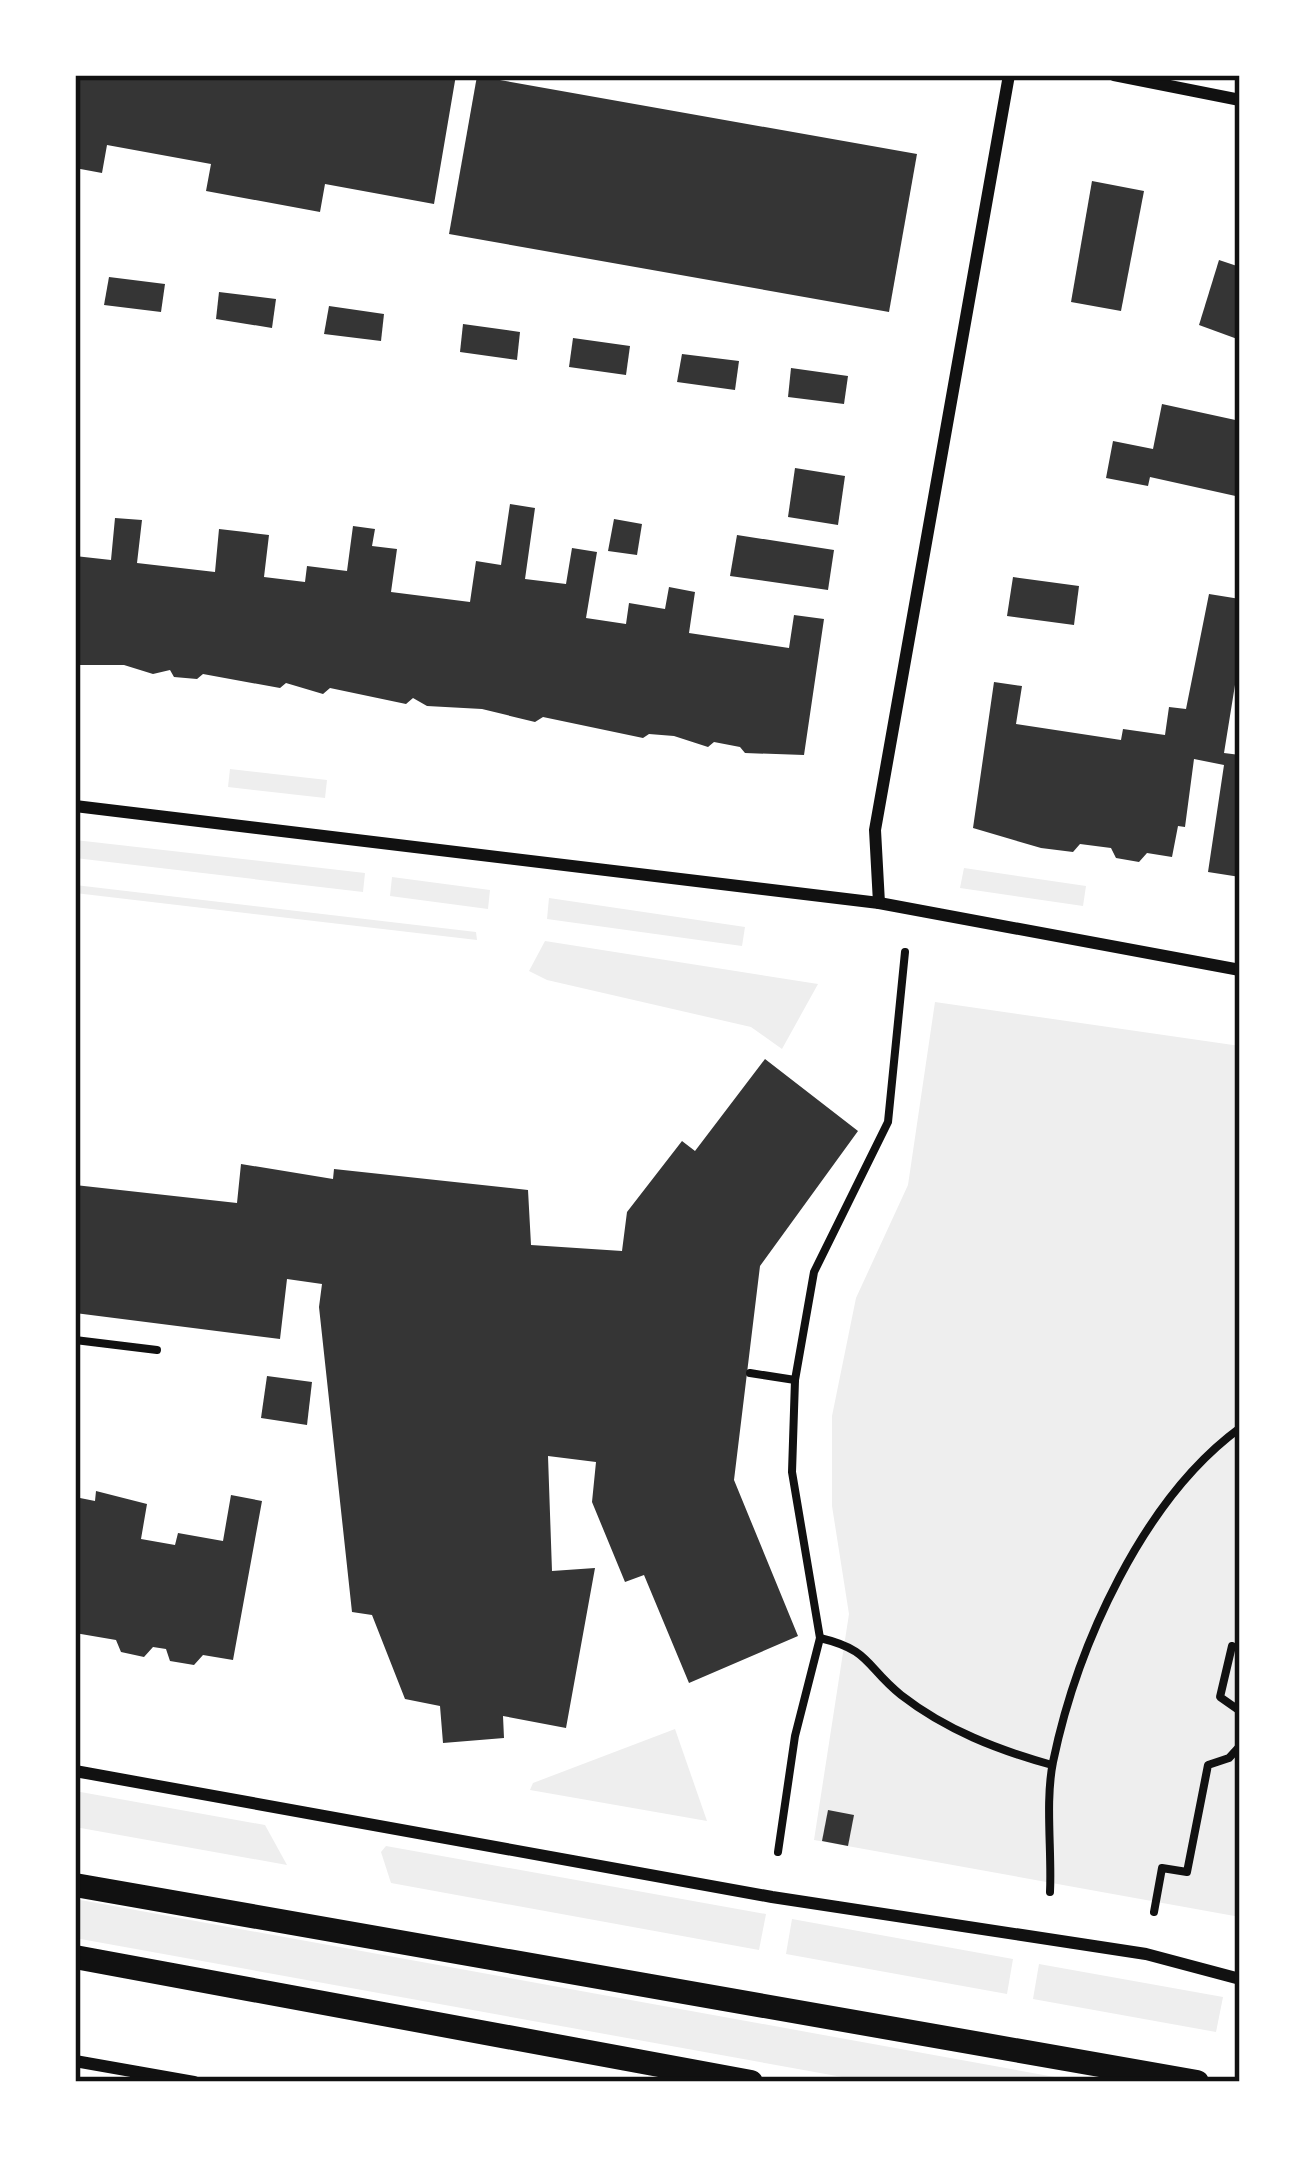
<svg xmlns="http://www.w3.org/2000/svg" width="1315" height="2157" viewBox="0 0 1315 2157" font-family="Karla,sans-serif">
<style>
.green{fill:#eee}
.building{fill:#353535}
.lines{fill:none;stroke-linecap:round;stroke-linejoin:round}
.path{stroke:#111;stroke-width:8}
.minor{stroke:#111;stroke-width:12}
.secondary{stroke:#111;stroke-width:24}
.neatline{fill:none;stroke:#111;stroke-width:4.5}
</style>
<rect width="100%" height="100%" fill="#fff"/>
<g class="green">
<path d="M230,769L327,780L325,798L228,787Z"/>
<path d="M75,840L365,873L363,892L75,858Z"/>
<path d="M964,868L1086,886L1083,906L960,888Z"/>
<path d="M392,877L490,890L488,909L390,896Z"/>
<path d="M75,885L476,932L477,940L75,893Z"/>
<path d="M549,898L745,927L742,946L547,919Z"/>
<path d="M545,941L818,984L782,1049L751,1027L547,980L529,971Z"/>
<path d="M935,1002L1240,1046V1917L814,1840L849,1614L832,1506V1416L856,1298L908,1185Z"/>
<path d="M675,1729L707,1821L530,1790L533,1783Z"/>
<path d="M75,1791L265,1825L287,1865L75,1827Z"/>
<path d="M386,1846L766,1914L759,1950L391,1883L381,1852Z"/>
<path d="M75,1899L1082,2082H870L75,1938Z"/>
<path d="M792,1919L1013,1959L1007,1994L786,1954Z"/>
<path d="M1039,1964L1223,1997L1216,2032L1033,1999Z"/>
</g>
<g class="building">
<path d="M75,75H456L434,204L325,184L320,212L206,191L211,164L107,145L102,173L75,168Z"/>
<path d="M477,76L917,154L889,312L449,234Z"/>
<path d="M1092,181L1144,191L1121,311L1071,302Z"/>
<path d="M1219,260L1240,267V340L1199,325Z"/>
<path d="M109,277L165,284L161,312L104,305Z"/>
<path d="M219,292L276,299L272,328L216,319Z"/>
<path d="M329,306L384,314L381,341L324,334Z"/>
<path d="M463,324L520,332L517,360L460,352Z"/>
<path d="M573,338L630,346L626,375L569,367Z"/>
<path d="M682,354L739,361L735,390L677,382Z"/>
<path d="M791,368L848,376L844,404L788,397Z"/>
<path d="M1162,404L1240,421V497L1150,477L1148,486L1106,478L1113,441L1153,449Z"/>
<path d="M795,468L845,476L838,525L788,517Z"/>
<path d="M510,504L535,508L525,579L566,584L572,548L597,552L586,618L626,624L629,603L665,609L669,587L695,592L689,633L789,648L794,615L824,619L804,755L745,753L740,747L714,742L708,747L674,736L649,734L643,738L543,717L535,722L482,709L427,706L413,698L406,704L330,688L323,694L286,683L280,688L203,674L197,679L174,677L170,670L153,674L124,665H75V556L111,560L115,518L142,520L137,563L215,572L219,529L245,532L269,535L264,577L305,582L307,566L347,571L353,526L375,529L372,546L397,549L391,592L470,602L476,561L501,565Z"/>
<path d="M614,519L642,524L637,555L608,551Z"/>
<path d="M737,535L834,550L828,590L730,576Z"/>
<path d="M1013,577L1079,586L1074,625L1007,616Z"/>
<path d="M1209,594L1240,599V654L1224,753L1240,755V877L1208,872L1224,765L1194,759L1185,827L1178,826L1172,857L1147,853L1139,862L1116,858L1111,848L1080,844L1073,852L1041,848L973,828L994,682L1022,686L1016,724L1121,740L1123,729L1165,735L1169,707L1186,709Z"/>
<path d="M765,1059L858,1131L760,1266L734,1480L798,1636L689,1683L644,1575L625,1582L592,1502L596,1462L548,1456L552,1571L595,1568L566,1728L503,1716L504,1738L443,1743L440,1706L405,1699L372,1615L352,1612L319,1307L322,1284L287,1279L280,1339L75,1313V1185L237,1203L241,1164L333,1179L334,1169L528,1190L531,1245L622,1251L627,1212L682,1141L695,1151Z"/>
<path d="M267,1376L312,1382L307,1425L261,1418Z"/>
<path d="M96,1491L147,1504L141,1539L175,1545L178,1533L223,1541L231,1495L262,1501L233,1660L203,1655L194,1665L170,1661L166,1649L153,1647L144,1657L121,1652L116,1640L75,1633V1497L95,1501Z"/>
<path d="M828,1810L854,1815L848,1846L822,1841Z"/>
</g>
<g class="lines">
<g class="path">
<path d="M75,1340L157,1350"/>
<path d="M750,1373L795,1380"/>
<path d="M820,1638C871,1650 865,1666 901,1695C946,1730 998,1750 1052,1765"/>
<path d="M1232,1646L1220,1697L1240,1711"/>
<path d="M778,1852L795,1736L820,1638L792,1472L795,1380L814,1272L888,1122L905,952"/>
<path d="M1050,1892C1052,1851 1045,1802 1053,1762C1077,1646 1143,1499 1240,1428"/>
<path d="M1154,1912L1162,1868L1187,1872L1208,1765L1229,1758L1240,1746"/>
</g>
<g class="minor">
<path d="M1114,75L1240,100"/>
<path d="M75,806L879,903L1240,970"/>
<path d="M879,903L875,830L1009,75"/>
<path d="M75,1771L772,1897L1146,1954L1240,1979"/>
<path d="M75,2061L194,2082"/>
</g>
<g class="secondary">
<path d="M75,1885L1197,2082"/>
<path d="M75,1957L751,2082"/>
</g>
</g>
<rect width="1315" height="2157" fill="none" stroke="#ffffff" stroke-width="156"/>
<rect x="78" y="78" width="1159" height="2001" class="neatline"/>
</svg>
